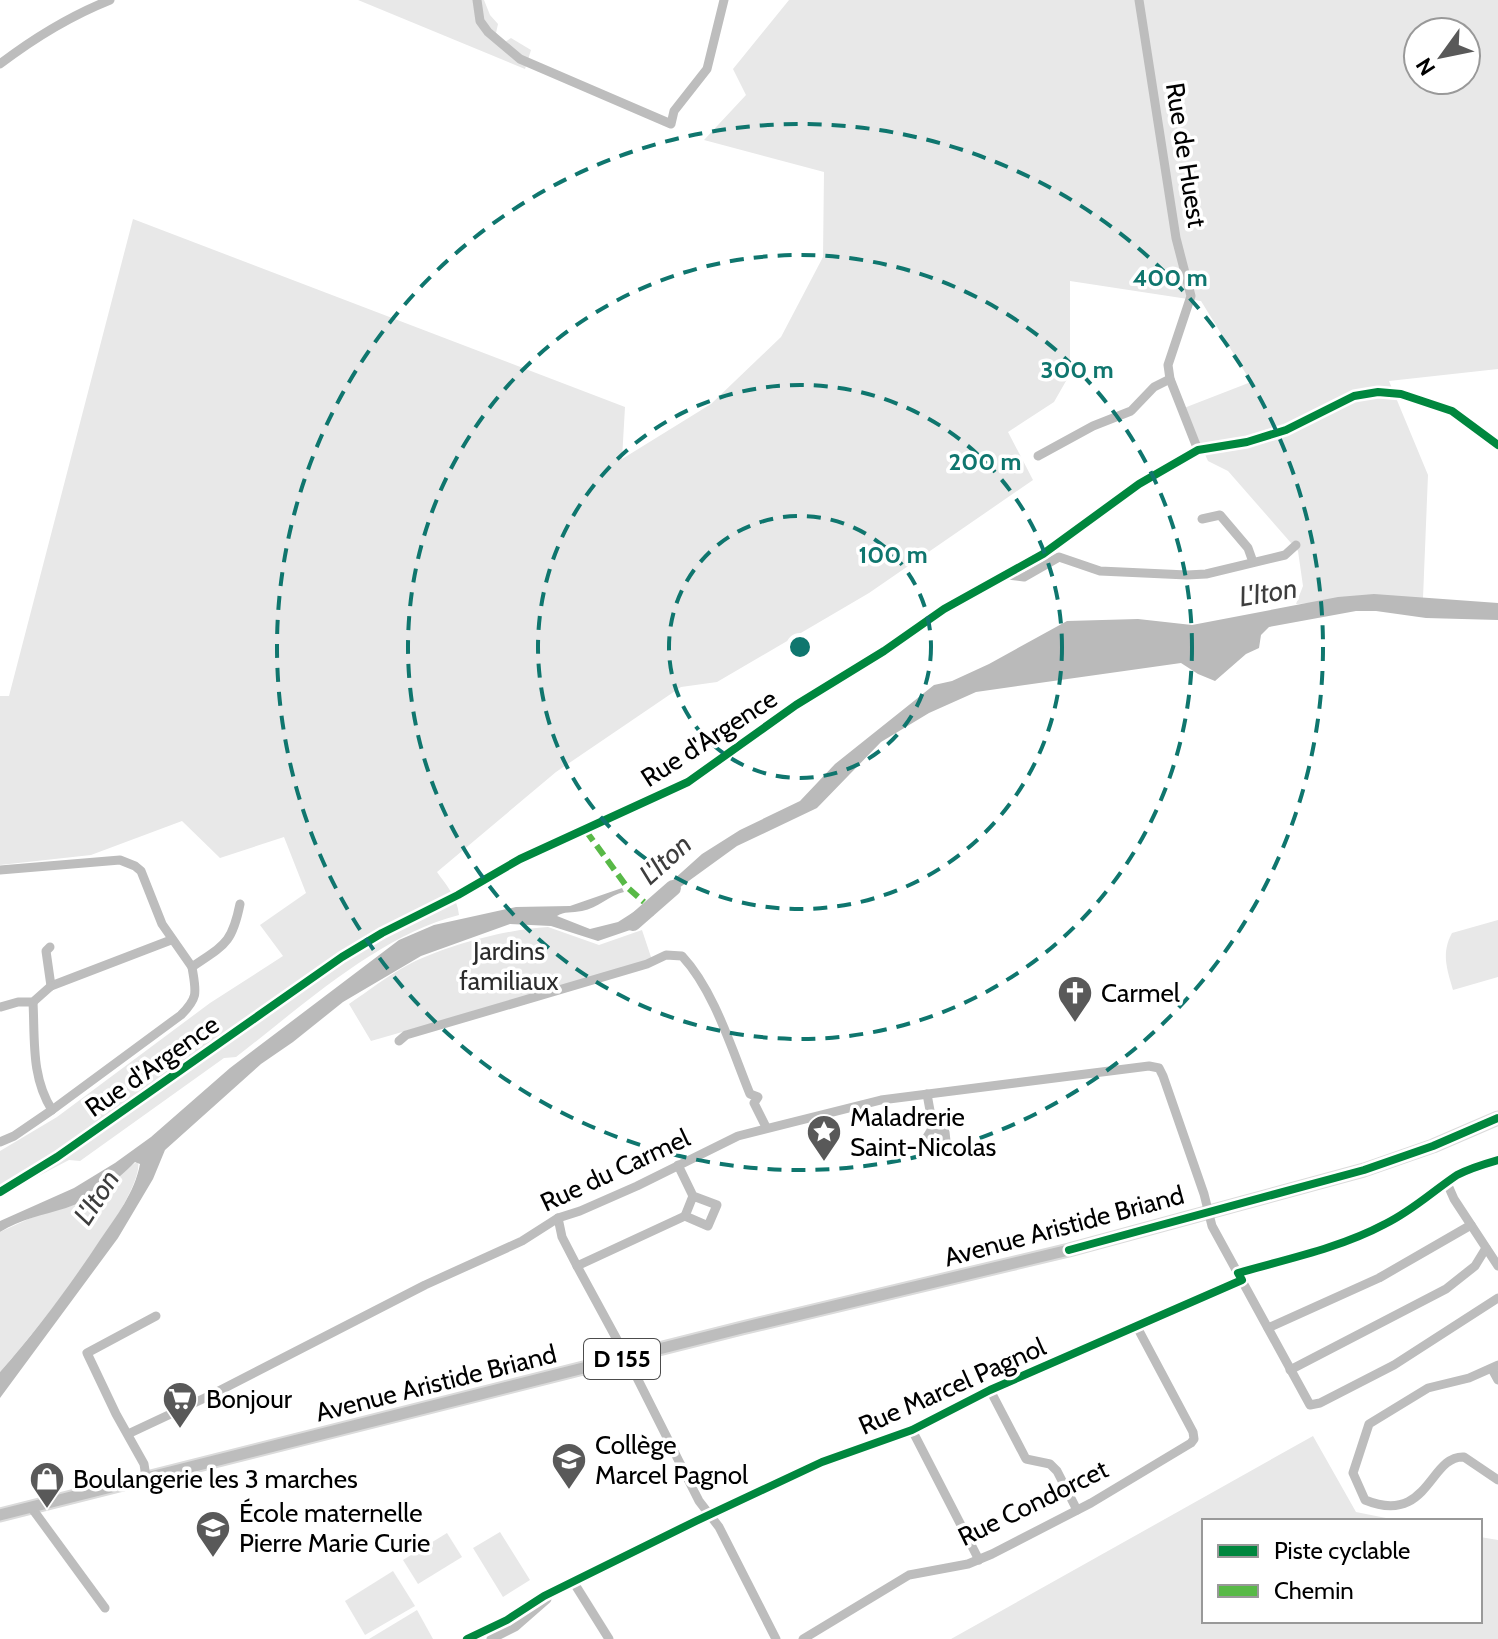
<svg xmlns="http://www.w3.org/2000/svg" width="1498" height="1639" viewBox="0 0 1498 1639" font-family="Cabin,sans-serif">
<style>
.green{fill:#e8e8e8;fill-rule:evenodd}
.water{fill:#bababa}
.lines{fill:none;stroke-linecap:round;stroke-linejoin:round}
.river{stroke:#bababa;stroke-width:16}
.major-casing{stroke:#dbdbdb;stroke-width:15}
.minor{stroke:#bdbdbd;stroke-width:9}
.major{stroke:#bdbdbd;stroke-width:11}
.quiet{stroke:#58b947;stroke-width:6;stroke-dasharray:12 6;stroke-linecap:butt}
.cycleway-casing{stroke:#fff;stroke-width:13}
.cycleway{stroke:#00873e;stroke-width:8}
.ring{fill:none;stroke:#0f766e;stroke-width:4;stroke-dasharray:14 10}
.labels{text-anchor:middle;stroke-width:7;stroke-linejoin:round;paint-order:stroke}
.shield{fill:#fff;stroke:#4c4c4c;stroke-width:2}
.shield-label{font-size:24px;font-weight:bold;fill:#000}
.street-label{font-size:26px;fill:#000;stroke:#fff}
.park-label{font-size:26px;fill:#2c2c2c;stroke:#fff}
.poi-label{font-size:26px;fill:#000;stroke:#fff;text-anchor:start}
.water-label{font-size:28px;font-style:italic;fill:#3d3d3d;stroke:#fff}
.centre{fill:#0f766e;stroke:#fff;stroke-width:4}
.ring-label{font-size:24px;text-anchor:middle;font-weight:bold;fill:#0f766e;stroke:#fff;stroke-width:7;stroke-linejoin:round;paint-order:stroke}
</style>
<rect width="100%" height="100%" fill="#fff"/>
<g class="green">
<path d="M358,0H484L490,15L498,24L496,33L505,42L511,38L531,50L525,69Z"/>
<path d="M789,0H1498V369L1389,381L1428,475L1423,598L1296,604L1303,586L1298,551L1228,471L1208,461L1184,408L1251,382L1201,301L1070,281V374L1054,402L1008,432L1033,480L869,593L717,682L681,687L556,772L437,872C447,886 457,897 459,915C379,935 301,1007 236,1057L224,1058L80,1161L69,1160L0,1196V1151L57,1117L210,1003L283,956L260,925L306,893L284,837L220,858L182,821L91,855L0,865V696H9L133,219L625,407L622,459L711,404L781,337L823,257L824,172L704,140L746,95L733,69ZM1418,32H1466V80H1418Z"/>
<path d="M1498,920V977L1453,990C1447,969 1441,953 1452,933Z"/>
<path d="M548,927L599,945L642,930L652,960L371,1041L349,1004C368,991 386,977 406,966C443,946 507,929 548,927Z"/>
<path d="M138,1161C146,1196 27,1342 0,1372V1232L35,1216L77,1203Z"/>
<path d="M1313,1436L1356,1512L1401,1521H1204V1621H1480V1537L1498,1540V1639H951Z"/>
<path d="M500,1532L530,1580L503,1597L473,1548Z"/>
<path d="M447,1533L462,1557L418,1584L403,1560Z"/>
<path d="M393,1571L415,1606L365,1635L345,1601Z"/>
<path d="M417,1610L433,1639H369Z"/>
</g>
<g class="water">
<path d="M1374,594L1498,603V620L1426,618L1376,611H1356L1269,627L1261,635L1259,648L1246,654L1215,681L1198,674L1181,663L976,692L929,713L881,742L817,808L737,846L668,896L660,905L653,898L702,854L740,830L800,801L835,764L934,685L952,681L989,664L1067,621L1138,619L1192,625L1338,597Z"/>
<path d="M622,888L624,892C610,895 598,908 582,911C572,913 564,911 557,916L590,929L618,922L643,906L654,915L636,928L598,941L551,926L510,924L421,956L343,1002L293,1042L261,1064L165,1150L153,1179L118,1238L0,1398V1372C37,1330 69,1287 100,1240C116,1217 135,1192 140,1164L135,1162C117,1181 91,1200 66,1208C43,1215 21,1219 0,1232V1221L74,1188L115,1163L151,1137L230,1068L399,940L434,925L516,907L570,906Z"/>
</g>
<g class="lines">
<path class="river" d="M633,923L673,888"/>
<defs>
<path id="major" d="M0,1515L742,1328L1069,1250L1364,1170L1433,1146L1498,1118"/>
</defs>
<use href="#major" class="major-casing"/>
<g class="minor">
<path d="M477,0L480,21L488,32L520,59L671,124L674,111L707,69L724,0"/>
<path d="M1139,0L1176,238L1191,296L1168,365L1170,379L1198,450"/>
<path d="M0,64C34,38 70,16 110,0"/>
<path d="M1038,456L1093,426L1131,411L1154,387L1170,379"/>
<path d="M1202,519L1220,515L1248,548L1253,562"/>
<path d="M1008,575L1024,577L1059,557L1100,571L1187,575L1206,574L1285,555L1296,545"/>
<path d="M0,870L120,860L135,866L141,871L162,924L192,967"/>
<path d="M50,947L46,951L51,986L171,940"/>
<path d="M33,1002C35,1040 31,1077 52,1110"/>
<path d="M1,1007L18,1002H33L51,986"/>
<path d="M399,1041L406,1035L647,964L666,955L682,956C714,990 732,1050 750,1094L758,1097L754,1103L766,1127"/>
<path d="M927,1094L933,1127L927,1137L928,1143L938,1145L946,1141L945,1132L933,1127"/>
<path d="M0,1142L14,1136L52,1110L181,1015C199,997 196,992 192,967C224,945 232,944 240,904"/>
<path d="M678,1165L693,1196L685,1216L708,1226L717,1205L693,1196"/>
<path d="M1447,1183L1454,1199L1498,1266"/>
<path d="M0,1192L57,1157L342,957L382,933L458,895L520,859L688,782L796,705L884,651L944,609L1043,554L1139,484L1198,450L1247,442L1286,430L1354,396L1378,392L1401,394L1452,411L1498,445"/>
<path d="M558,1218L562,1237L577,1266L627,1358L699,1501L719,1527L776,1639"/>
<path d="M577,1266L685,1216"/>
<path d="M1238,1273C1287,1259 1340,1248 1385,1224C1412,1211 1433,1191 1457,1175C1470,1168 1484,1164 1498,1160"/>
<path d="M1268,1328L1379,1278L1471,1225"/>
<path d="M1498,1365L1469,1378L1428,1388L1369,1424L1353,1473L1365,1500C1429,1526 1429,1455 1464,1457L1498,1480"/>
<path d="M1492,1369L1498,1380"/>
<path d="M1290,1370L1446,1289L1475,1266L1486,1248"/>
<path d="M990,1390L1026,1459L1050,1464L1057,1471L1077,1510"/>
<path d="M912,1430L979,1560"/>
<path d="M128,1434L209,1396L425,1285L522,1241L558,1218L580,1211L637,1186L738,1136L881,1100L1149,1066L1159,1068L1163,1076L1204,1194L1212,1226L1310,1405L1320,1403L1394,1365L1498,1298"/>
<path d="M146,1477L144,1464L116,1414L87,1353L156,1316"/>
<path d="M31,1507L105,1608"/>
<path d="M574,1583L609,1639"/>
<path d="M467,1639L507,1620L544,1596L696,1521L822,1462L912,1430L990,1390L1242,1280"/>
<path d="M491,1639L515,1627L547,1599"/>
<path d="M803,1639L909,1575L968,1564L992,1554L1091,1503L1191,1443L1194,1439L1193,1432L1137,1327"/>
</g>
<use href="#major" class="major"/>
<path class="quiet" d="M586,831L627,887L644,902"/>
<defs>
<g id="cycleway">
<path d="M0,1192L57,1157L342,957L382,933L458,895L520,859L688,782L796,705L884,651L944,609L1043,554L1139,484L1198,450L1247,442L1286,430L1354,396L1378,392L1401,394L1452,411L1498,445"/>
<path d="M1069,1250L1364,1170L1433,1146L1498,1118"/>
<path d="M467,1639L507,1620L544,1596L696,1521L822,1462L912,1430L990,1390L1242,1280L1238,1273C1287,1259 1340,1248 1385,1224C1412,1211 1433,1191 1457,1175C1470,1168 1484,1164 1498,1160"/>
</g>
</defs>
<use href="#cycleway" class="cycleway-casing"/>
<use href="#cycleway" class="cycleway"/>
</g>
<g class="ring">
<circle cx="800" cy="647" r="131"/>
<circle cx="800" cy="647" r="262"/>
<circle cx="800" cy="647" r="392"/>
<circle cx="800" cy="647" r="523"/>
</g>
<defs>
<symbol id="church-pin" viewBox="-11 -11 22 30"><path d="M0 17L-7.5 6A9.5 9.5 0 1 1 7.5 6Z" fill="#595959" stroke="#fff"/><path d="M-1.2-6h2.4v3.5h3.3v2.4h-3.3V6h-2.4V-.1h-3.3v-2.4h3.3Z" fill="#fff"/></symbol>
<symbol id="sight-pin" viewBox="-11 -11 22 30"><path d="M0 17L-7.5 6A9.5 9.5 0 1 1 7.5 6Z" fill="#595959" stroke="#fff"/><path d="M0-6L1.8-2.2L6-1.7L2.9 1.2L3.7 5.4L0 3.3L-3.7 5.4L-2.9 1.2L-6-1.7L-1.8-2.2Z" fill="#fff"/></symbol>
<symbol id="supermarket-pin" viewBox="-11 -11 22 30"><path d="M0 17L-7.5 6A9.5 9.5 0 1 1 7.5 6Z" fill="#595959" stroke="#fff"/><path d="M-6-5.5h2.5l.6 2H6L4.5 2H-2.5L-4.4-4H-6ZM-1.5 3.2a1.3 1.3 0 1 0 .1 0ZM3 3.2a1.3 1.3 0 1 0 .1 0Z" fill="#fff"/></symbol>
<symbol id="school-pin" viewBox="-11 -11 22 30"><path d="M0 17L-7.5 6A9.5 9.5 0 1 1 7.5 6Z" fill="#595959" stroke="#fff"/><path d="M0-5L7-2L0 1L-7-2ZM-4 1L0 2.5L4 1V4Q0 6-4 4Z" fill="#fff"/></symbol>
<symbol id="shop-pin" viewBox="-11 -11 22 30"><path d="M0 17L-7.5 6A9.5 9.5 0 1 1 7.5 6Z" fill="#595959" stroke="#fff"/><path d="M-5-2.5h2.3a2.7 3.5 0 0 1 5.4 0H5L5.5 6h-11ZM-1.5-2.5h3a1.5 2.3 0 0 0-3 0Z" fill="#fff"/></symbol>
</defs>
<g fill-rule="evenodd">
<use href="#church-pin" x="1055" y="973" width="40" height="54"/>
<use href="#sight-pin" x="804" y="1112" width="40" height="54"/>
<use href="#supermarket-pin" x="160" y="1379" width="40" height="54"/>
<use href="#school-pin" x="549" y="1440" width="40" height="54"/>
<use href="#shop-pin" x="27" y="1459" width="40" height="54"/>
<use href="#school-pin" x="193" y="1508" width="40" height="54"/>
</g>
<g class="labels">
<rect class="shield" x="584" y="1339" width="76" height="40" rx="6"/>
<g class="shield-label">
<text x="622" y="1367">D 155</text>
</g>
<g class="street-label">
<text transform="translate(1186 155) rotate(81)" y="9">Rue de Huest</text>
<text transform="translate(709 738) rotate(-33)" y="9">Rue d'Argence</text>
<text transform="translate(152 1066) rotate(-35)" y="9">Rue d'Argence</text>
<text transform="translate(615 1170) rotate(-25)" y="9">Rue du Carmel</text>
<text transform="translate(1064 1226) rotate(-15)" y="9">Avenue Aristide Briand</text>
<text transform="translate(436 1383) rotate(-14)" y="9">Avenue Aristide Briand</text>
<text transform="translate(952 1386) rotate(-24)" y="9">Rue Marcel Pagnol</text>
<text transform="translate(1033 1503) rotate(-26)" y="9">Rue Condorcet</text>
</g>
<g class="park-label">
<text x="509" y="960">Jardins<tspan x="509" dy="30">familiaux</tspan></text>
</g>
<g class="poi-label">
<text x="1101" y="1002">Carmel</text>
<text x="850" y="1126">Maladrerie<tspan x="850" dy="30">Saint-Nicolas</tspan></text>
<text x="206" y="1408">Bonjour</text>
<text x="595" y="1454">Collège<tspan x="595" dy="30">Marcel Pagnol</tspan></text>
<text x="73" y="1488">Boulangerie les 3 marches</text>
<text x="239" y="1522">École maternelle<tspan x="239" dy="30">Pierre Marie Curie</tspan></text>
</g>
<g class="water-label">
<text transform="translate(1268 592) rotate(-9)" y="10">L'Iton</text>
<text transform="translate(665 859) rotate(-42)" y="10">L'Iton</text>
<text transform="translate(96 1197) rotate(-57)" y="10">L'Iton</text>
</g>
</g>
<circle cx="800" cy="647" r="12" class="centre"/>
<g class="ring-label">
<text x="1170" y="286">400 m</text>
<text x="1077" y="378">300 m</text>
<text x="985" y="470">200 m</text>
<text x="893" y="563">100 m</text>
</g>
<rect x="1202" y="1519" width="280" height="104" fill="#ffffff" stroke="#999999" stroke-width="2"/>
<rect x="1218" y="1545" width="40" height="12" fill="#00873e" stroke="#999999" stroke-width="2"/>
<text x="1274" y="1559" font-size="24" fill="#000000">Piste cyclable</text>
<rect x="1218" y="1585" width="40" height="12" fill="#58b947" stroke="#999999" stroke-width="2"/>
<text x="1274" y="1599" font-size="24" fill="#000000">Chemin</text>
<g transform="translate(1442 56) rotate(237)"><circle r="38" fill="#ffffff" stroke="#999999" stroke-width="2"/>
<path d="M0-6L14 30L0 20L-14 30Z" fill="#595959"/>
<text y="-12" font-size="22" font-weight="bold" text-anchor="middle" fill="#000000">N</text>
</g>
</svg>
